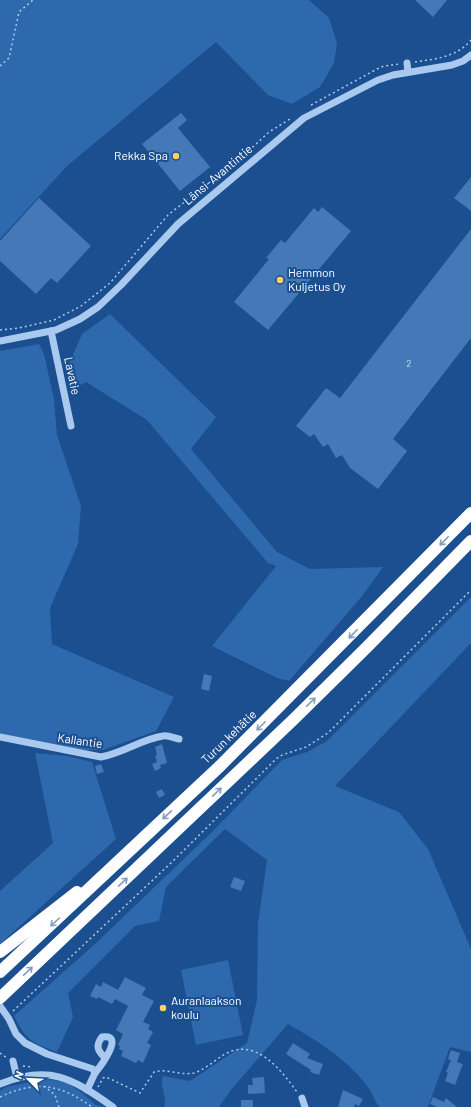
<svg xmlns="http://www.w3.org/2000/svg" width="471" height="1107" viewBox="0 0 471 1107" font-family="Barlow,sans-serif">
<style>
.green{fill:#2e69ad}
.building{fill:#4478b7}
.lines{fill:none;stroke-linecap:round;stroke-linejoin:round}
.path{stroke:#a9c9ee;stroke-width:1.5;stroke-dasharray:2 3;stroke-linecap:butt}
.minor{stroke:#a9c9ee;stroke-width:7}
.highway{stroke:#fff;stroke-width:12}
.oneway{stroke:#829ec1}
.poi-dot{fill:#ffd166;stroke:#1b4f8f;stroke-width:1.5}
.labels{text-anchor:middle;stroke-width:4;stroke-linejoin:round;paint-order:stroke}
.number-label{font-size:10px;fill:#d0dded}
.poi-label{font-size:12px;fill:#fff;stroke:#1b4f8f;text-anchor:start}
.street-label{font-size:12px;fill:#fff;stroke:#1b4f8f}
</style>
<rect width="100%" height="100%" fill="#1b4f8f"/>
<g class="green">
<path d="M0,0H309L329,18L337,43L334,63L320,87L292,104L268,95L216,42L67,166L0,239Z"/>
<path d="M110,314L216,417L191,449L277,552L310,569L383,567L363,595L289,681L277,678L212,646L276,566L268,563L147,420L86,382L73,389L69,364L82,334Z"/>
<path d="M39,344L44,354L54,399L57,435L81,506L78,544L50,608L52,644L174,697L156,731L103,750H80L0,734V351Z"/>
<path d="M471,597V643L335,786L399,812L428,849L471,949V1052L450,1047L428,1107H379C374,1099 371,1090 365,1083C344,1057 316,1040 288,1024L230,1091L219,1107H164C168,1097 159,1088 163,1076L190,1081L247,1043L257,1000L258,923L267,860L225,829L166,887L159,921L135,926L68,993L73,1017L57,1052C32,1043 26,1040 14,1016L95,944L213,831L282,760L307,752L327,741Z"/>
<path d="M35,753L67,756L92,762L116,839L0,944V891L53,843Z"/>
<path d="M228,960L243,1035L196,1045L181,970Z"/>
<path d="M45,1079L66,1082L81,1092L96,1105L106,1107H0V1091L6,1087Z"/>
</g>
<g class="building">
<path d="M415,0H447L433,17Z"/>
<path d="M181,113L187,120L178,128L210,167L180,191L142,144Z"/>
<path d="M471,177V211L454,198Z"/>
<path d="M39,198L91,246L57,283L51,278L36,294L0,261V241Z"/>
<path d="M322,207L351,231L268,330L234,302L269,259L266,258L281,240L285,243L314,208L318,212Z"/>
<path d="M471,229V338L393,439L407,451L378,489L350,468L342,455L336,458L328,444L323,447L314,434L310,437L296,426L326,388L340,398Z"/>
<path d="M204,674L212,676L209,691L201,689Z"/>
<path d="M162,744L167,763L160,765L161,768L155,771L152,764L157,762L155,756L157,755L155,747Z"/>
<path d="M101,764L104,772L97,774L95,766Z"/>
<path d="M162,789L165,795L159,798L156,792Z"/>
<path d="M234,877L245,881L241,891L230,887Z"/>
<path d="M125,977L146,988L142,995L154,1001L143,1022L150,1025L148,1029L153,1032L147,1043L151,1045L143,1063L138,1060L136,1063L121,1056L123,1051L119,1049L120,1046L118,1045L123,1034L116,1030L128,1006L115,999L112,1004L98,997L97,999L90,996L96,984L101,987L103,982L118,990Z"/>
<path d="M293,1043L310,1054L307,1058L323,1064L319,1075L310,1072L311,1070L286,1054Z"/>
<path d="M451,1050L460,1053L457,1062L463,1064L455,1085L445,1081L448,1073L446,1072L451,1060L448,1059Z"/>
<path d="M264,1077L265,1093L248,1094V1085H253L252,1078Z"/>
<path d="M343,1090L363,1099L359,1106L355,1104L354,1107H338Z"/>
<path d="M433,1097L444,1102L446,1098L457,1107H437L430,1104Z"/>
<rect x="241" y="1100" width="12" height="7"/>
</g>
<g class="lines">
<g class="path">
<path d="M415,62C436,59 457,57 471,40"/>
<path d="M0,66L9,58L19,12L33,0"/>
<path d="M311,105L377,69L384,66L399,64"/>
<path d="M0,330L19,328L54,320L81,306L110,283L168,215L242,157L269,132L290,119"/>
<path d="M13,1011L172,862L276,759L282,755L306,747L328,733L471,590"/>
<path d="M0,1053L7,1058"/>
<path d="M23,1066L31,1067"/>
<path d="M44,1086L55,1095L59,1107"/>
<path d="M98,1087L103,1078L106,1077L140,1093L154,1072C167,1068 180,1076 194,1073C206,1069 215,1060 225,1054C256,1037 281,1070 297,1092"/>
<path d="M0,1097C36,1080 60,1084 92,1107"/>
</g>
<g class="minor">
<path d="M407,63L408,72"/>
<path d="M51,331L71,426"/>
<path d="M0,341L56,330L80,319L98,307L121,285L178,224L304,118L378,80L393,75L452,65L463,61L471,55"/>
<path d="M0,737L101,757C123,753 142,739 163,736C168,735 174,738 179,739"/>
<path d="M0,1006L9,1019L16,1034L25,1043L47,1054L93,1069L95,1073L87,1090"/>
<path d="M13,1061L17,1078"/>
<path d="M95,1073C100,1067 126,1033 102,1037C95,1046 98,1051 105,1058"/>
<path d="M0,1084C49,1064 72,1078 113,1107"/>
<path d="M302,1098L305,1107"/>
</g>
<g class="highway">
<path d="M0,952L77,892"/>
<path d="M0,972L220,766L471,513"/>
<path d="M0,998L294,719L367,647L471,541"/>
</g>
</g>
<defs><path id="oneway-shaft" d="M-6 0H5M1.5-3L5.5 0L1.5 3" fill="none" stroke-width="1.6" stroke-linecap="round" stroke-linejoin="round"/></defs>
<g class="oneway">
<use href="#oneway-shaft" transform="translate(444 541) rotate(134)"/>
<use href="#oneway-shaft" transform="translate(353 634) rotate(134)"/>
<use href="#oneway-shaft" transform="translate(311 702) rotate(-44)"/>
<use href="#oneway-shaft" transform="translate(261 726) rotate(135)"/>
<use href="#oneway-shaft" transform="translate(217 792) rotate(-44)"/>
<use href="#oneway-shaft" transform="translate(167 815) rotate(137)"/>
<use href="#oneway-shaft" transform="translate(123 882) rotate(-43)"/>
<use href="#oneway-shaft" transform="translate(55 922) rotate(138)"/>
<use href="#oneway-shaft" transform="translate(28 971) rotate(-43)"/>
</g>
<g class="poi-dot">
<circle cx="176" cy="156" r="4"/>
<circle cx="280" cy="280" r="4"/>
<circle cx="163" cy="1008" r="4"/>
</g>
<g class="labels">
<g class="number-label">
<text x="409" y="367">2</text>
</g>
<g class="poi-label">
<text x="168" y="160" text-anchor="end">Rekka Spa</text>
<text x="288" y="277">Hemmon<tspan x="288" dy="14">Kuljetus Oy</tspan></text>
<text x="171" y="1005">Auranlaakson<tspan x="171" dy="14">koulu</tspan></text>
</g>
<g class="street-label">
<text transform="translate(218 175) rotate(-40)" y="4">Länsi-Avantintie</text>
<text transform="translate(72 376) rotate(78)" y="4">Lavatie</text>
<text transform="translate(229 737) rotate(-44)" y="4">Turun kehätie</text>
<text transform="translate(80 741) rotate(8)" y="4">Kallantie</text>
</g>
</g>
<g transform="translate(28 1079) rotate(294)" stroke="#1b4f8f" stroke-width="3" paint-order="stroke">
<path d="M0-3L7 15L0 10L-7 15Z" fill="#ffffff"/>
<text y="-6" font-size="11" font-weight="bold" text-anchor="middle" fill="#ffffff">N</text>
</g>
</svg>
